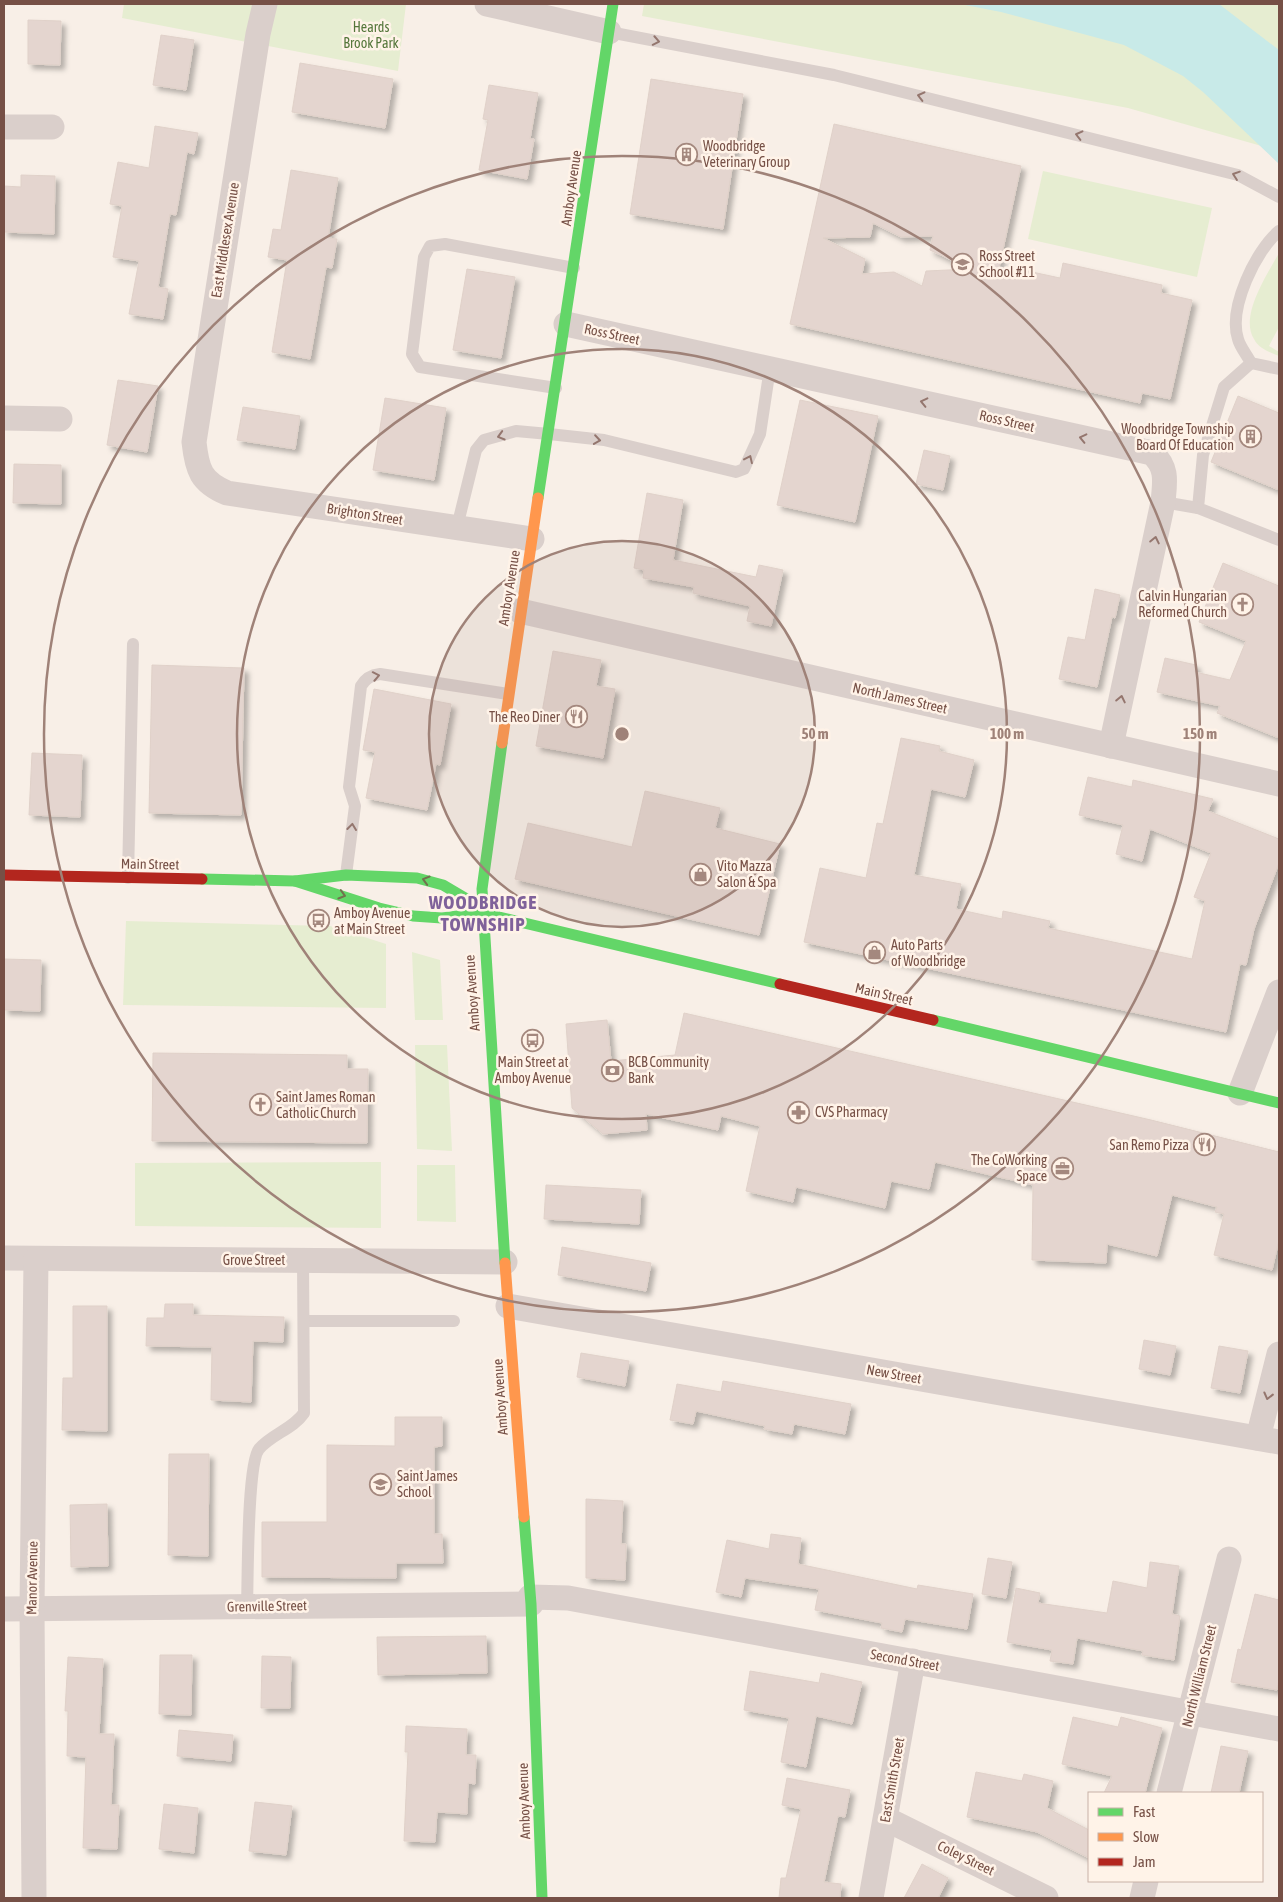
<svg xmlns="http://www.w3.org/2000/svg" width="1283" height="1902" viewBox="0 0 1283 1902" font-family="'Asap Condensed',sans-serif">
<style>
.green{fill:#e6edd1}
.water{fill:#c8eae8}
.building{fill:#e4d5cf;stroke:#e0d1c9;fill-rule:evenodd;filter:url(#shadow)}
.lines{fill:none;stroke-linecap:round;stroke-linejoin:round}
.lane{stroke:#dacfcb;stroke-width:12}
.street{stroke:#dacfcb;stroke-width:25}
.fast{stroke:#63d668;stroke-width:11}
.slow{stroke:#ff974d;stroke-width:11}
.jam{stroke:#b3261e;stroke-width:11}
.oneway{stroke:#94766e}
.oneway2{stroke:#71724e}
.ring{fill:none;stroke:#9f8278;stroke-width:2.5}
.labels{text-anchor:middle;stroke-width:5;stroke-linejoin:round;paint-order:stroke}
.park-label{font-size:14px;fill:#55773b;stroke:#fff3e8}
.poi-label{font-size:14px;fill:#765046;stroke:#fff3e8;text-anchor:start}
.street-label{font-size:14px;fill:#765046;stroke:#fff3e8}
.district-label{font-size:19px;font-weight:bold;letter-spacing:1px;fill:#7f619a;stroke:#fff3e8}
.centre{fill:#9f8278;stroke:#fff3e8;stroke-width:2.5}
.ring-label{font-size:15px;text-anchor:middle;font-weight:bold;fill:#9f8278;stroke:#fff3e8;stroke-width:5;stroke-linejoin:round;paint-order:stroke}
</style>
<defs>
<filter id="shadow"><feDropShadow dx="4.5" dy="4.5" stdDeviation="2.5" flood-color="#0004"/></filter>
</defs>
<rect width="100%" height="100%" fill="#f8efe7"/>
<g class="green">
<path d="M124,4H406L398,71L122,18Z"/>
<path d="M644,4H1279V151L1128,108L642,16Z"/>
<path d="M1043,171L1212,208L1197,277L1028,239Z"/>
<path d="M1279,253V327L1269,346L1279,352V356C1270,352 1259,349 1254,339C1239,316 1268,273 1279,253Z"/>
<path d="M126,921L330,926L386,944V1008L123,1005Z"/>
<path d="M412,952L440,960L443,1020H415Z"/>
<path d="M415,1045H447L452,1151L417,1149Z"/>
<path d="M381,1162V1228L135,1226V1163Z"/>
<path d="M417,1165H455L456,1222L417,1221Z"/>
</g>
<path class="water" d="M960,4H1219L1279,50V164L1203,92L1183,76L1124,45L1001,12Z"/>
<g class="building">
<path d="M28,20L61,21L60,65L28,64Z"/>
<path d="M161,35L194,40L186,90L153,85Z"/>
<path d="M300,63L393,79L385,128L292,112Z"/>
<path d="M651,79L743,94L723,229L630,214Z"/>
<path d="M489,85L538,93L530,139H534L527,179L479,170L488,120L483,119Z"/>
<path d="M834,124L1021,166L999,268L1009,267L1060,278L1063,263L1162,285L1161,293L1192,300L1170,399L1142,393L1140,403L790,324ZM873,223L901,237L933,236L930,250L970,269L926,271L922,286L894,272L862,274L865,259L823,238L870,237Z"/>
<path d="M155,126L198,133L194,154L187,152L176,215L170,214L158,287L168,289L163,319L129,314L139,261L113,257L122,206L110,204L118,162L149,168Z"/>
<path d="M291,170L338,178L328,238L337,239L332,268L326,267L310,359L272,352L287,260L268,257L273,229L281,230Z"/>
<path d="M21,175L55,176L54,234L4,232V186L21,187Z"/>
<path d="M467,269L515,277L501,358L453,350Z"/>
<path d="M118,380L158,386L147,452L107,445Z"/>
<path d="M1238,396L1279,413V490L1211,462Z"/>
<path d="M385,398L446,408L434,480L373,470Z"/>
<path d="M800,400L878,416L855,522L777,505Z"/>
<path d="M243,407L300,416L295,449L237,440Z"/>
<path d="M924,450L950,456L943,490L916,484Z"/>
<path d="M14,464L61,465V504L13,503Z"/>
<path d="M647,493L683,500L673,560L756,577L759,565L783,570L771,626L747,621L750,606L693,593L694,587L643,578L644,570L634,568Z"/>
<path d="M1223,563L1279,586V738L1217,713L1220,706L1157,692L1165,658L1196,665L1195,672L1230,680L1246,641L1199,622Z"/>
<path d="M1095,589L1120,595L1115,618L1112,617L1097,687L1059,679L1068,637L1085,640Z"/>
<path d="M553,651L601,660L596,686L615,689L603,758L536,746Z"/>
<path d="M152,665L244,668L241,815L149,813Z"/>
<path d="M374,689L451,704L440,765L436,764L427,810L366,798L375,752L363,750Z"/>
<path d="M901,738L940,746L939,751L974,760L965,797L931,789L914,875L961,884L956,909L1002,919L1003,911L1050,921L1048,928L1192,959L1205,901L1194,897L1211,853L1150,829L1142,861L1116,854L1123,825L1079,815L1088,777L1132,787L1133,780L1213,799L1208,811L1279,839V863L1254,929L1246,965L1240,964L1226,1032L804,942L820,868L866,878L877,823L883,824Z"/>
<path d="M32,753L82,755L80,817L29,815Z"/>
<path d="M645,791L720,808L715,828L780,844L759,935L515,879L528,823L632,847Z"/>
<path d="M4,959L41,960L40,1011L4,1010Z"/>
<path d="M684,1013L1151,1120L1279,1152V1240L1272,1270L1214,1255L1224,1214L1215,1212L1217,1207L1172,1195L1157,1256L1107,1244L1106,1263L1032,1260L1033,1185L935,1162L929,1189L891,1181L885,1208L796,1187L793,1202L746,1191L760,1126L721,1116L718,1130L646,1114L647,1130L603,1134L572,1108L566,1024L607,1020L611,1061L675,1055Z"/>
<path d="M153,1053L347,1055V1069H368L367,1143L152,1141Z"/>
<path d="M546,1185L641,1190L639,1224L544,1219Z"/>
<path d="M562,1247L651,1263L646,1291L558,1275Z"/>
<path d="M165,1304H193V1315L284,1317L283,1342L253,1341L251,1402L211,1400L212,1347L146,1346L147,1318H164Z"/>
<path d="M73,1306H107V1431L62,1430L63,1378H73Z"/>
<path d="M1144,1340L1176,1346L1170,1375L1139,1369Z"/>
<path d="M1219,1346L1248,1351L1240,1393L1211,1388Z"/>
<path d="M581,1353L629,1361L625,1386L577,1377Z"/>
<path d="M723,1381L851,1404L845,1434L794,1424L792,1434L764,1429L765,1426L696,1411L693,1424L670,1420L677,1384L721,1392Z"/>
<path d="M395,1417H442V1446L434,1447V1534H442L443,1563H396V1578L262,1577V1522H327V1445L395,1446Z"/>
<path d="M169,1454H209L208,1556L168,1555Z"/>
<path d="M586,1499L623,1501L621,1544H626L625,1580L586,1578Z"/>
<path d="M107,1504L108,1566L71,1567L70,1505Z"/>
<path d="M771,1534L801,1538L798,1564L917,1589L918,1585L973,1594L967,1629L905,1619L902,1632L881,1628L882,1623L815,1610L819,1589L745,1578L741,1597L716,1592L727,1540L769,1549Z"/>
<path d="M988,1558L1012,1562L1006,1598L982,1594Z"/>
<path d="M1150,1562L1179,1566L1172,1614L1180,1616L1174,1660L1142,1655L1143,1651L1077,1638L1073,1664L1050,1661L1052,1650L1007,1642L1016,1588L1040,1593L1038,1603L1107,1613L1113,1581L1147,1588Z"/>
<path d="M1255,1594L1279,1600V1679L1277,1690L1231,1682L1238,1649L1241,1650Z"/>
<path d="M486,1636L487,1673L378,1675L377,1637Z"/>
<path d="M160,1655H192L191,1715L159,1714Z"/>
<path d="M262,1656L291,1657L290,1708H261Z"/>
<path d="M68,1657L103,1659L99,1734H114L111,1805H119L117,1849L83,1848L86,1757L67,1756L68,1711H65Z"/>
<path d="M750,1671L819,1683L821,1673L862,1682L852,1724L816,1716L806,1767L781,1762L789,1718L744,1710Z"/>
<path d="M1073,1717L1118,1727L1121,1717L1162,1728L1145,1793H1104L1112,1776L1062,1764Z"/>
<path d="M406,1726L467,1729L466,1755H476L475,1784L468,1783L467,1814L437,1812L435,1842L404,1841L408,1752H405Z"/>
<path d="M179,1730L233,1735L231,1761L177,1756Z"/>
<path d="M1221,1746L1248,1751L1239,1793H1211Z"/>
<path d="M976,1772L1022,1781L1024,1774L1053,1781L1047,1808L1089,1830V1858L1037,1832L967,1817Z"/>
<path d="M787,1778L850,1790L845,1817L838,1816L824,1882L841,1884L840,1898H779L781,1878H786L801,1809L782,1805Z"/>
<path d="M255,1802L292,1806L286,1855L249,1851Z"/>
<path d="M164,1804L198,1808L194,1853L159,1849Z"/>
<path d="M922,1864L948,1878L938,1898H904Z"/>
</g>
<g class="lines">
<g class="lane">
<path d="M609,32L834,75L1238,175L1279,197"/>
<path d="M1279,231C1256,250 1228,308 1238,339C1240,347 1247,355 1251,363L1224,387L1203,455L1198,508L1279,540"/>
<path d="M1251,363L1279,369"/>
<path d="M556,388L420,367L412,354L424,257L430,246L445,244L574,268"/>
<path d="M1163,502L1198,508"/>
<path d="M457,527L476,450L484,440L516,431L549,434L604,440L736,472L744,469L760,434L770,368"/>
<path d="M346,875L355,806L349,787L361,686C365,679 371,675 380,674L508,694"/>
<path d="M128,878L133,644"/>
<path d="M305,1321H454"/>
<path d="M247,1606C248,1581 247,1464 259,1449C272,1434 293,1429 304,1413L303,1260"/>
</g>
<g class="street">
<path d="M265,4L258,34L194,442C197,470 201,482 227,493L532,539"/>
<path d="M487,4L609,32"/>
<path d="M4,127H52"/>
<path d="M566,324L1152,453C1168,468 1165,481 1163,502L1111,746"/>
<path d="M4,418L60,419"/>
<path d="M520,611L1279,784"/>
<path d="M1240,1093L1279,992"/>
<path d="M4,1258L505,1262"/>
<path d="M508,1306L1279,1442"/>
<path d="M1258,1438L1279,1354"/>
<path d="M530,1597L568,1598L1279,1729"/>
<path d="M4,1609L531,1604"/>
<path d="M1169,1793L1229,1559"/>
<path d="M886,1819L1046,1898"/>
<path d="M34,1898L32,1608L36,1259"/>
<path d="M871,1898L913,1661"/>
<path d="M1142,1898L1146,1881"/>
</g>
<g class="fast">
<path d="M538,498L613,4"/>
<path d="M502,743L482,889L505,1263"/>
<path d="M202,879L295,881L346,875L417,878L443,885L465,898L482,913"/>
<path d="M295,881L379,908L413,916L442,918L482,913L780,984"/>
<path d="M933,1020L1279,1103"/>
<path d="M524,1517L531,1604L542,1898"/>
</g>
<g class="slow">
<path d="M502,743L538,498"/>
<path d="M505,1263L524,1517"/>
</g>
<g class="jam">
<path d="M4,875L202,879"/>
<path d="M780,984L933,1020"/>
</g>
</g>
<defs><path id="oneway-chevron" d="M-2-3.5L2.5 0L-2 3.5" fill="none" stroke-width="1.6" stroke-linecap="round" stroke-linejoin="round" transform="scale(1.25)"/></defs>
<g class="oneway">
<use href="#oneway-chevron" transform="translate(656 41) rotate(11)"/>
<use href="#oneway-chevron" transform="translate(921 96) rotate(-166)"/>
<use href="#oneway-chevron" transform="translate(1079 135) rotate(-166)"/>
<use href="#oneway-chevron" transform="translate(1236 175) rotate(-161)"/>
<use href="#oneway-chevron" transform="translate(924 402) rotate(-167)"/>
<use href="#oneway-chevron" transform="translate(501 436) rotate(164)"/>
<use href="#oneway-chevron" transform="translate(1083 438) rotate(-167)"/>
<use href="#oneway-chevron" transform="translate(597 440) rotate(8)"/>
<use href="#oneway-chevron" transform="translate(749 459) rotate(-65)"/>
<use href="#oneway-chevron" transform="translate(1155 540) rotate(-78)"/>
<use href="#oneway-chevron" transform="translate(376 676) rotate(-11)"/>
<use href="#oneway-chevron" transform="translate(1121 699) rotate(-78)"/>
<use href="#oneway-chevron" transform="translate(352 827) rotate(-83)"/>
<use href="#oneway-chevron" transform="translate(1268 1396) rotate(104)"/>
</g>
<g class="oneway2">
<use href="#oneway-chevron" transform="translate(426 880) rotate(-164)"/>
<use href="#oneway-chevron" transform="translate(342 895) rotate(16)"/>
</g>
<circle cx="622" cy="734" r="193" fill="#9f8278" fill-opacity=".12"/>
<g class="ring">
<circle cx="622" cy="734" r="193"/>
<circle cx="622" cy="734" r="385"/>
<circle cx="622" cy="734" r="578"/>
</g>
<defs>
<symbol id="building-ring" viewBox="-11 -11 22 22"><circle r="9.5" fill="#fff3e8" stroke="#a4887e" stroke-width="1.5"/><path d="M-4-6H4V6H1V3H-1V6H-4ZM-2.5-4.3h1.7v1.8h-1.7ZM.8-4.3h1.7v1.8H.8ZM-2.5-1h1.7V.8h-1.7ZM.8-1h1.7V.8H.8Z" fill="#a4887e"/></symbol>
<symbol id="school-ring" viewBox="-11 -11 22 22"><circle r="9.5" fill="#fff3e8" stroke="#a4887e" stroke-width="1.5"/><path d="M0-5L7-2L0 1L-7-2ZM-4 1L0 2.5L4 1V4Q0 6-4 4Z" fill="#a4887e"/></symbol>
<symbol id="church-ring" viewBox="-11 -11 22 22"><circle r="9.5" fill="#fff3e8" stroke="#a4887e" stroke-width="1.5"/><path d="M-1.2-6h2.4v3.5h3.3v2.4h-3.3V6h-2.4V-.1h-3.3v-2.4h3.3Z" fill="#a4887e"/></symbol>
<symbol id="restaurant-ring" viewBox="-11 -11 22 22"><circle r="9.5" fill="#fff3e8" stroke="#a4887e" stroke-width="1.5"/><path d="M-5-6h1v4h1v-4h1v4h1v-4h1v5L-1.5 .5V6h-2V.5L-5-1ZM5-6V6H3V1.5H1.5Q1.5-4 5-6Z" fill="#a4887e"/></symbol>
<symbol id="shop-ring" viewBox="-11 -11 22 22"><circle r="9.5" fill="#fff3e8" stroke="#a4887e" stroke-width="1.5"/><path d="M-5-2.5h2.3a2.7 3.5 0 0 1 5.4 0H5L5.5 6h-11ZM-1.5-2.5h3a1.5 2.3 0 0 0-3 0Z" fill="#a4887e"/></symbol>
<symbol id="bus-ring" viewBox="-11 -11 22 22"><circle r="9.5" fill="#fff3e8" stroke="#a4887e" stroke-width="1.5"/><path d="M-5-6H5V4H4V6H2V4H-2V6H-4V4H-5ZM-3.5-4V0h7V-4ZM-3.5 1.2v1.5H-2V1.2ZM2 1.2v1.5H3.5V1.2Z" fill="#a4887e"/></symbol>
<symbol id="bank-ring" viewBox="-11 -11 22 22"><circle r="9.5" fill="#fff3e8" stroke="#a4887e" stroke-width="1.5"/><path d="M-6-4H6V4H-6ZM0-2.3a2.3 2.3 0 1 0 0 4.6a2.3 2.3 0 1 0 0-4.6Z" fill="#a4887e"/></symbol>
<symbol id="pharmacy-ring" viewBox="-11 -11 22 22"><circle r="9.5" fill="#fff3e8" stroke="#a4887e" stroke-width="1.5"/><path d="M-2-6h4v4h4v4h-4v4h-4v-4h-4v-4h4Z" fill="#a4887e"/></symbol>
<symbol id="office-ring" viewBox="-11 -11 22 22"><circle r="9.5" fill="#fff3e8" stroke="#a4887e" stroke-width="1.5"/><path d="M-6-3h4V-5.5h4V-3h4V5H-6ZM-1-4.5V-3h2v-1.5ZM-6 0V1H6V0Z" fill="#a4887e"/></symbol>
</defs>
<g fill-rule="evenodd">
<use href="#building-ring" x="674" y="142" width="25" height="25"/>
<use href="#school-ring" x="950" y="252" width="25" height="25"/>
<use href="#building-ring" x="1238" y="424" width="25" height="25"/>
<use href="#church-ring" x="1230" y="592" width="25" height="25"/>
<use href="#restaurant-ring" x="564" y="704" width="25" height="25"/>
<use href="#shop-ring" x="688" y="862" width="25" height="25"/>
<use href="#bus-ring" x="306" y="908" width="25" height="25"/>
<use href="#shop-ring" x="862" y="940" width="25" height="25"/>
<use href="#bus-ring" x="520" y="1028" width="25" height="25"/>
<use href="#bank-ring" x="600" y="1058" width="25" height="25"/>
<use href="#church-ring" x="248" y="1092" width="25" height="25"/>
<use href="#pharmacy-ring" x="786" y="1100" width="25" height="25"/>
<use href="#restaurant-ring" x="1192" y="1132" width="25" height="25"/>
<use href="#office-ring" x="1050" y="1156" width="25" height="25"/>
<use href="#school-ring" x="368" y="1472" width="25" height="25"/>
</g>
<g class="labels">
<g class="park-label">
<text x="371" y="32">Heards<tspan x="371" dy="16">Brook Park</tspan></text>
</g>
<g class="poi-label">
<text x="703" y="151">Woodbridge<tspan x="703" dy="16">Veterinary Group</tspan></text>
<text x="979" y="261">Ross Street<tspan x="979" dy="16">School #11</tspan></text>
<text x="1234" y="434" text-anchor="end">Woodbridge Township<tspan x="1234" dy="16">Board Of Education</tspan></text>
<text x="1227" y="601" text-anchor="end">Calvin Hungarian<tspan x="1227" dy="16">Reformed Church</tspan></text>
<text x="560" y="722" text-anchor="end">The Reo Diner</text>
<text x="717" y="871">Vito Mazza<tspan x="717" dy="16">Salon &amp; Spa</tspan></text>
<text x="334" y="918">Amboy Avenue<tspan x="334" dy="16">at Main Street</tspan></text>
<text x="891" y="950">Auto Parts<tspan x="891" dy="16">of Woodbridge</tspan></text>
<text x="533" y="1067" text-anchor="middle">Main Street at<tspan x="533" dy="16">Amboy Avenue</tspan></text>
<text x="628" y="1067">BCB Community<tspan x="628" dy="16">Bank</tspan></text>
<text x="276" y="1102">Saint James Roman<tspan x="276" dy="16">Catholic Church</tspan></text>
<text x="815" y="1117">CVS Pharmacy</text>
<text x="1189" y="1150" text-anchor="end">San Remo Pizza</text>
<text x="1047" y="1165" text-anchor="end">The CoWorking<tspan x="1047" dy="16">Space</tspan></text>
<text x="397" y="1481">Saint James<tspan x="397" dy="16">School</tspan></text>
</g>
<g class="street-label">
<text transform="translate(571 188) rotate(-82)" y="5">Amboy Avenue</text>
<text transform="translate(225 240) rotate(-81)" y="5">East Middlesex Avenue</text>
<text transform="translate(612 334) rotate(12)" y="5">Ross Street</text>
<text transform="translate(1007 421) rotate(13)" y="5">Ross Street</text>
<text transform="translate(365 514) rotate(9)" y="5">Brighton Street</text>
<text transform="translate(509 588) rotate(-81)" y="5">Amboy Avenue</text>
<text transform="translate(900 698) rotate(13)" y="5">North James Street</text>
<text transform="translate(150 864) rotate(1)" y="5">Main Street</text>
<text transform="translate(472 993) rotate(-94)" y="5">Amboy Avenue</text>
<text transform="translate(884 994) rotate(13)" y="5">Main Street</text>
<text x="254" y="1265">Grove Street</text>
<text transform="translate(894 1374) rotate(10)" y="5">New Street</text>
<text transform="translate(500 1397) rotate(-94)" y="5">Amboy Avenue</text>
<text transform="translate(32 1578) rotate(-89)" y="5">Manor Avenue</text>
<text transform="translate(267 1606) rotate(-1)" y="5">Grenville Street</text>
<text transform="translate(905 1660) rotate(10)" y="5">Second Street</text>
<text transform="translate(1199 1676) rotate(-76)" y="5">North William Street</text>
<text transform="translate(892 1780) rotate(-80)" y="5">East Smith Street</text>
<text transform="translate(524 1801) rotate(-92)" y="5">Amboy Avenue</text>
<text transform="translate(966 1858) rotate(26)" y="5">Coley Street</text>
</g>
<g class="district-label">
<text x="483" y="909">WOODBRIDGE<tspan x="483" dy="22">TOWNSHIP</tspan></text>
</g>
</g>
<circle cx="622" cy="734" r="8" class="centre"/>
<g class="ring-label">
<text x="815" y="739">50 m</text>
<text x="1007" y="739">100 m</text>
<text x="1200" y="739">150 m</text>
</g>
<rect width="1283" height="1902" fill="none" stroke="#765046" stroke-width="10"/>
<rect x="1088" y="1792" width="175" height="90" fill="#fff3e8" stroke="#c8b2a7"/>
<rect x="1098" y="1808" width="25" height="8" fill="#63d668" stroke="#c8b2a7"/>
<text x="1133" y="1817" font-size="15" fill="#765046">Fast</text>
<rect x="1098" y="1833" width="25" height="8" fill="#ff974d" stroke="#c8b2a7"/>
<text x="1133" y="1842" font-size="15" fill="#765046">Slow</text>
<rect x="1098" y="1858" width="25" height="8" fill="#b3261e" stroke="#c8b2a7"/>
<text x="1133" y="1867" font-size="15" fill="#765046">Jam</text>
</svg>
